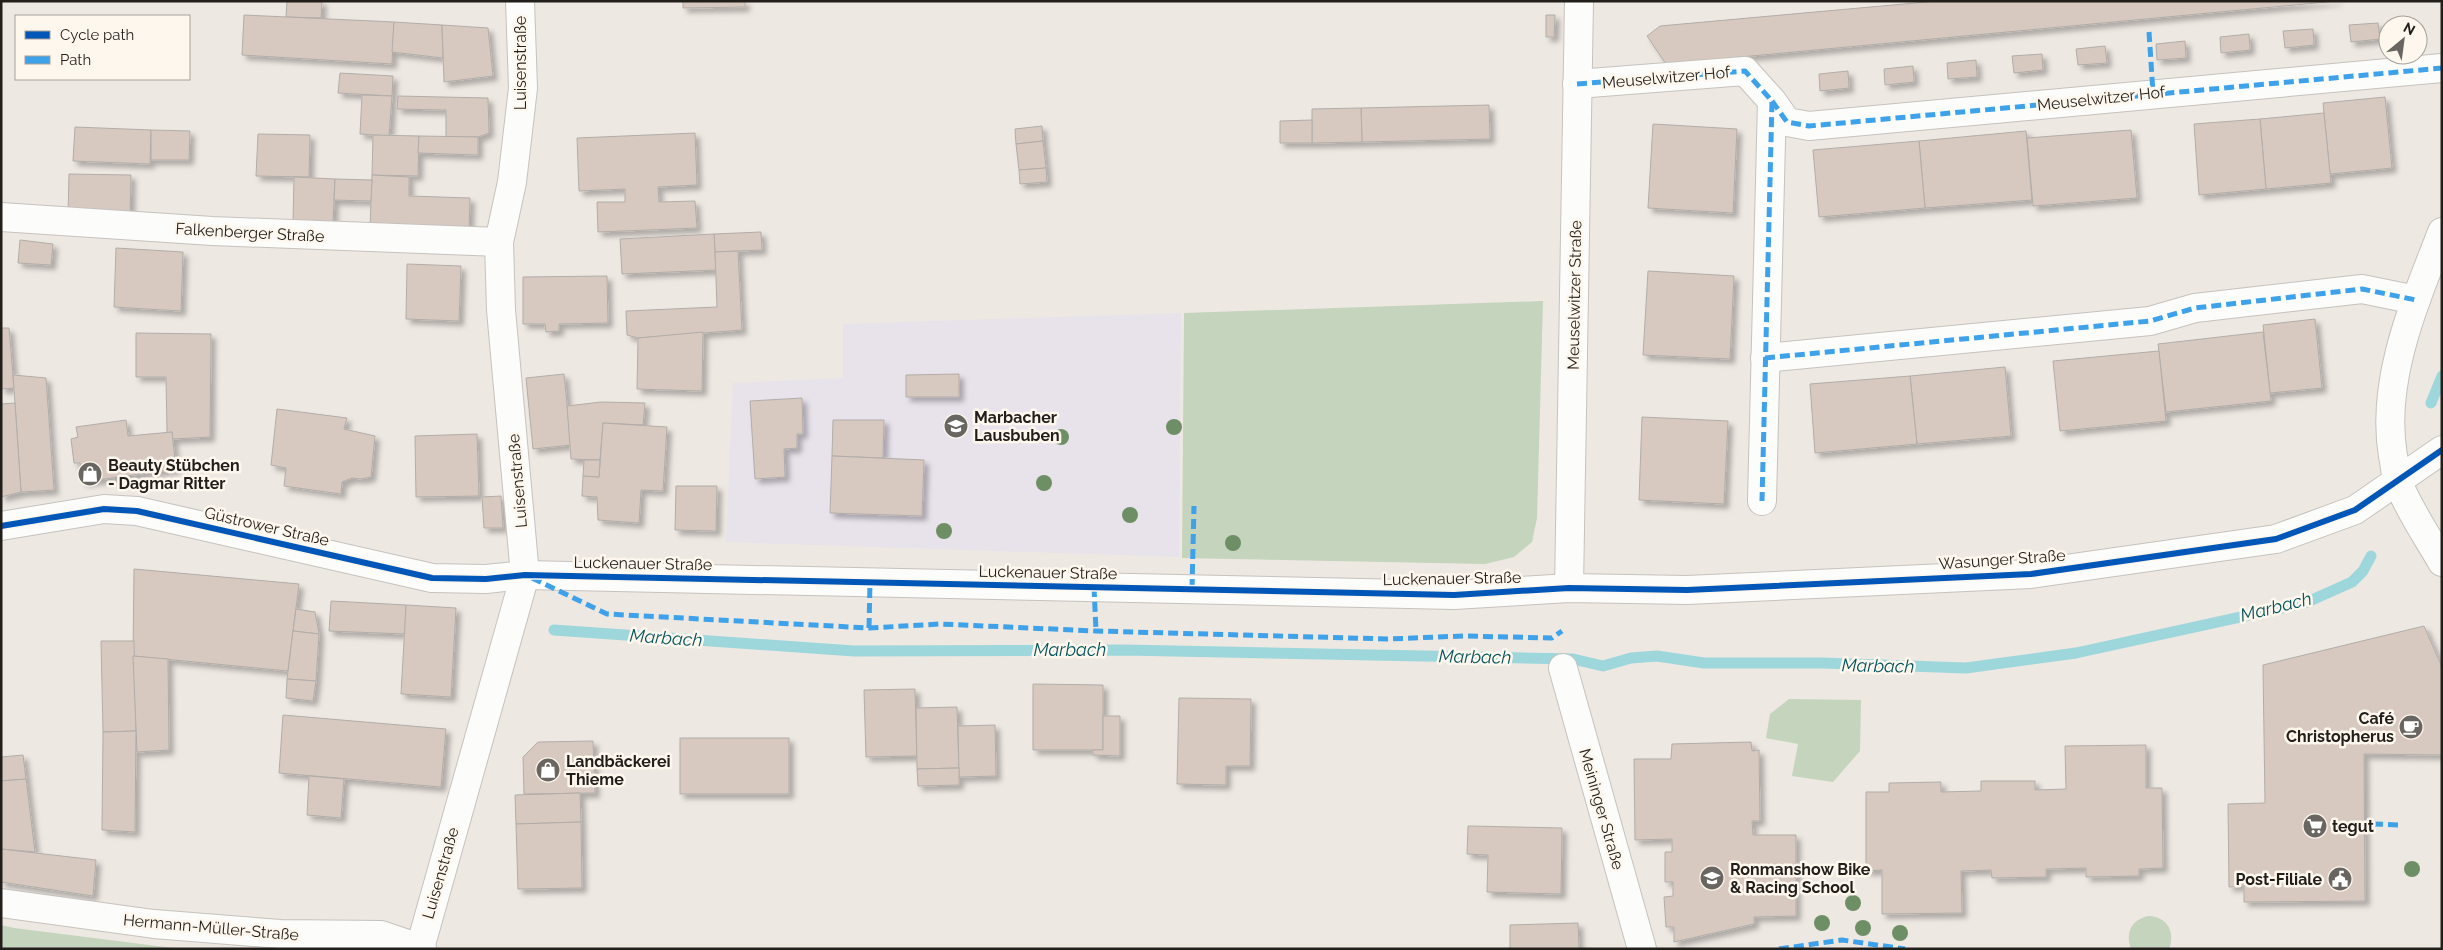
<svg xmlns="http://www.w3.org/2000/svg" width="2443" height="950" viewBox="0 0 2443 950" font-family="Raleway,sans-serif">
<style>
.education{fill:#e8e2eb}
.green{fill:#c4d4bd}
.lines{fill:none;stroke-linecap:round;stroke-linejoin:round}
.stream{stroke:#9dd7dc;stroke-width:11}
.building{fill:#d7c9c0;stroke:#b2ada9;filter:url(#shadow)}
.street-casing{stroke:#c6c2bd;stroke-width:30}
.secondary-casing{stroke:#c6c2bd;stroke-width:30}
.street{stroke:#fcfcfb;stroke-width:28}
.secondary{stroke:#fcfcfb;stroke-width:28}
.quiet{stroke:#3ea2ea;stroke-width:5;stroke-dasharray:10 5;stroke-linecap:butt}
.cycleway-casing{stroke:#fef7ee;stroke-width:9}
.cycleway{stroke:#0057b8;stroke-width:6}
.tree{fill:#6e8f66}
.labels{text-anchor:middle;stroke-width:5;stroke-linejoin:round;paint-order:stroke}
.street-label{font-size:16px;fill:#221f1b;stroke:#fef7ee}
.poi-label{font-size:16px;font-weight:bold;fill:#221f1b;stroke:#fef7ee;text-anchor:start}
.water-label{font-size:18px;font-style:italic;fill:#04545b;stroke:#fef7ee}
</style>
<defs>
<filter id="shadow"><feDropShadow dx="4.5" dy="4.5" stdDeviation="2.5" flood-color="#0004"/></filter>
</defs>
<rect width="100%" height="100%" fill="#eee8e2"/>
<path class="education" d="M1181,313L1179,557L726,542L733,383L843,378V324Z"/>
<g class="green">
<path d="M1543,301L1537,518L1532,542L1514,557L1485,564L1182,558L1184,313Z"/>
<path d="M1789,699L1861,700L1860,751L1833,782L1792,776L1798,744L1766,738L1770,714Z"/>
<path d="M2148,916C2166,916 2176,931 2169,949H2131C2125,933 2131,920 2148,916Z"/>
<path d="M1,925L14,928L181,949H1Z"/>
</g>
<g class="lines">
<g class="stream">
<path d="M2431,403L2442,376"/>
<path d="M554,630L854,651L1125,650L1573,659L1603,666L1631,658L1657,656L1704,663H1823L1966,668L2076,653L2305,603L2352,582L2363,571L2371,556"/>
</g>
</g>
<g class="building">
<path d="M287,1H322L321,18L286,17Z"/>
<path d="M683,1H745V7L683,8Z"/>
<path d="M1937,1H2337L1666,64L1647,36L1660,26Z"/>
<path d="M244,15L394,22L392,64L242,55Z"/>
<path d="M1546,15H1555L1554,37H1546Z"/>
<path d="M394,22L442,25L443,58L392,52Z"/>
<path d="M2378,23L2380,39L2351,42L2349,25Z"/>
<path d="M442,25L488,28L493,76L444,82Z"/>
<path d="M2313,29L2314,45L2285,48L2283,31Z"/>
<path d="M2249,34L2250,50L2221,53L2220,37Z"/>
<path d="M2185,41L2186,58L2157,60L2156,44Z"/>
<path d="M2105,46L2107,63L2078,65L2076,49Z"/>
<path d="M2042,54L2043,70L2014,73L2012,56Z"/>
<path d="M1976,60L1977,77L1948,79L1947,63Z"/>
<path d="M1913,66L1914,82L1885,85L1884,69Z"/>
<path d="M1848,71L1849,88L1820,91L1819,74Z"/>
<path d="M340,73L393,76L392,96L338,93Z"/>
<path d="M362,95L392,96L389,136L360,134Z"/>
<path d="M398,96L488,98L489,133L478,137H446V110L397,109Z"/>
<path d="M2385,97L2392,168L2330,174L2323,103Z"/>
<path d="M1489,105L1490,139L1362,142L1361,108Z"/>
<path d="M1361,108L1362,142L1312,143V109Z"/>
<path d="M2324,113L2331,183L2266,189L2260,119Z"/>
<path d="M2260,119L2266,189L2199,195L2194,124Z"/>
<path d="M1312,120V143H1280V121Z"/>
<path d="M1653,124L1737,129L1733,213L1648,208Z"/>
<path d="M1042,126L1043,141L1016,144L1015,129Z"/>
<path d="M75,127L151,130L150,164L73,161Z"/>
<path d="M151,130L190,131L189,160H151Z"/>
<path d="M2131,130L2137,198L2033,206L2027,138Z"/>
<path d="M2026,131L2032,200L1925,208L1919,141Z"/>
<path d="M695,133L697,185L658,187L659,202L695,201L697,228L598,232L597,202H625V189L579,191L577,138Z"/>
<path d="M258,134L310,135L309,177L256,176Z"/>
<path d="M373,135L419,136L418,176L372,175Z"/>
<path d="M419,136L478,137V155L418,153Z"/>
<path d="M1043,141L1046,168L1019,170L1016,144Z"/>
<path d="M1919,141L1925,208L1819,217L1813,150Z"/>
<path d="M1046,168L1047,182L1020,184L1019,170Z"/>
<path d="M69,174L131,175L130,217L68,216Z"/>
<path d="M372,175L409,177V196L470,198L469,232L370,228Z"/>
<path d="M294,177L335,179L333,222L293,221Z"/>
<path d="M335,179L372,180L371,201L334,200Z"/>
<path d="M761,232L762,250L715,252L714,234Z"/>
<path d="M714,234L716,270L622,274L620,239Z"/>
<path d="M20,240L53,244L51,265L18,263Z"/>
<path d="M116,248L183,252L181,311L114,307Z"/>
<path d="M738,251L742,330L638,338L627,335L626,311L717,307L715,252Z"/>
<path d="M407,264L461,266L459,321L406,319Z"/>
<path d="M1648,271L1734,276L1730,359L1643,355Z"/>
<path d="M607,276L608,323L559,324V331L546,332L545,324H523V277Z"/>
<path d="M2315,319L2322,388L2270,393L2263,325Z"/>
<path d="M1,328H9L14,388L1,389Z"/>
<path d="M703,332L702,391L637,389L638,338Z"/>
<path d="M2263,332L2271,401L2166,412L2158,344Z"/>
<path d="M136,333L211,334L210,437L172,439V432L167,433L166,377H136Z"/>
<path d="M2159,351L2166,421L2060,431L2053,361Z"/>
<path d="M2005,367L2011,436L1917,444L1910,376Z"/>
<path d="M564,374L571,445L533,449L526,378Z"/>
<path d="M959,374V397H906V375Z"/>
<path d="M13,375L46,378L54,490L21,492Z"/>
<path d="M1910,376L1917,444L1815,453L1810,384Z"/>
<path d="M802,398L803,434H797V448L784,449L785,477L755,479L750,401Z"/>
<path d="M601,402L645,403L643,425L603,423L600,460L571,459L567,406Z"/>
<path d="M15,403L21,492L1,497V404Z"/>
<path d="M277,409L347,418L344,429L375,436L371,477L361,479L352,478L342,482L341,494L284,486L286,468L271,465Z"/>
<path d="M1642,417L1728,421L1724,504L1639,500Z"/>
<path d="M126,420L128,436L172,432L176,469L83,482L80,463H74L71,439L78,437L76,427Z"/>
<path d="M833,420H884L883,458L832,456Z"/>
<path d="M603,423L667,427L663,491L641,490L639,523L598,520L597,497L582,496L583,476L599,477Z"/>
<path d="M477,434L479,496L416,497L415,436Z"/>
<path d="M832,456L924,460L922,516L830,513Z"/>
<path d="M584,460H600L599,477L583,476Z"/>
<path d="M676,486H717L716,531L675,530Z"/>
<path d="M501,496L503,528H484L482,497Z"/>
<path d="M134,569L299,584L288,671L133,656Z"/>
<path d="M331,601L406,605L405,634L329,631Z"/>
<path d="M406,605L456,608L451,697L401,694Z"/>
<path d="M296,609L315,612L319,634L293,631Z"/>
<path d="M2424,626L2442,667V755L2364,754L2365,901L2244,902V886L2229,887L2228,804L2265,803L2263,665Z"/>
<path d="M293,631L319,634L316,681L287,679Z"/>
<path d="M101,641H134L136,731L103,732Z"/>
<path d="M133,656L168,659L169,750L137,752Z"/>
<path d="M287,679L316,681L313,701L286,698Z"/>
<path d="M1033,684L1103,685V750H1033Z"/>
<path d="M915,689L917,756L866,757L864,690Z"/>
<path d="M1179,698L1251,699L1250,766H1226V785L1177,784Z"/>
<path d="M957,707L959,768L917,769L916,708Z"/>
<path d="M283,715L446,729L441,787L279,773Z"/>
<path d="M1103,716H1120V756L1093,755V750H1103Z"/>
<path d="M995,725L996,776L959,777L958,726Z"/>
<path d="M136,731L135,832L102,830L103,732Z"/>
<rect x="680" y="738" width="109" height="56"/>
<path d="M593,741L595,793L524,794L523,757L538,742Z"/>
<path d="M1751,742L1752,751L1759,750L1760,821H1752L1753,835H1796V916L1754,917V924L1674,942V927H1666L1664,897L1673,896V882H1665V852H1672V839L1635,840L1634,759H1671L1672,744Z"/>
<path d="M2146,745V788H2162L2163,868L2139,869V876L2086,877V868L2046,869V877L1992,878L1991,870L1961,871L1962,913L1882,914V870L1866,871V792H1889V783L1941,782V792L1981,791V781H2035V790L2066,789L2065,746Z"/>
<path d="M23,755L26,779L1,781V757Z"/>
<path d="M959,768V785L918,786L917,769Z"/>
<path d="M309,776L344,779L341,818L307,815Z"/>
<path d="M26,779L35,852L1,849V781Z"/>
<path d="M580,793L581,822L516,824L515,795Z"/>
<path d="M581,822L582,888L518,889L516,824Z"/>
<path d="M1468,826L1562,828L1561,894L1487,892L1488,855L1467,854Z"/>
<path d="M1,849L96,860L93,896L1,882Z"/>
<path d="M1578,923L1579,949H1510V925Z"/>
</g>
<g class="lines">
<defs>
<g id="street">
<path d="M1577,84L1745,71L1772,101L1762,501"/>
<path d="M1772,101L1787,122L1809,126L2442,68"/>
<path d="M1,217L212,231L499,242"/>
<path d="M2442,232C2415,302 2380,380 2393,456C2395,464 2395,475 2398,482C2409,510 2427,536 2442,562"/>
<path d="M1765,358L2150,321L2195,308L2362,289L2416,300"/>
<path d="M1,526L104,509L137,511L432,578L486,579L525,575L1454,595L1569,588L1687,590L2031,574L2276,539L2355,510L2442,450"/>
<path d="M1569,588L1579,1"/>
<path d="M1563,668L1642,949"/>
<path d="M420,948L525,575L501,310L499,242L512,182L523,88L520,1"/>
</g>
<path id="secondary" d="M1,903L154,924L280,934L381,935L422,949"/>
</defs>
<use href="#street" class="street-casing"/>
<use href="#secondary" class="secondary-casing"/>
<use href="#street" class="street"/>
<use href="#secondary" class="secondary"/>
<g class="quiet">
<path d="M2149,32L2153,93"/>
<path d="M1577,84L1745,71L1772,101L1762,501"/>
<path d="M1772,101L1787,122L1809,126L2442,68"/>
<path d="M1765,358L2150,321L2195,308L2362,289L2416,300"/>
<path d="M532,578L607,614L869,628L940,624L1096,631L1388,639L1463,636L1552,638L1562,631"/>
<path d="M1094,587L1096,631"/>
<path d="M1192,589L1194,506"/>
<path d="M869,628L870,582"/>
<path d="M2373,824L2400,825"/>
<path d="M1779,949L1842,940L1905,949"/>
</g>
<defs>
<path id="cycleway" d="M1,526L104,509L137,511L432,578L486,579L525,575L1454,595L1569,588L1687,590L2031,574L2276,539L2355,510L2442,450"/>
</defs>
<use href="#cycleway" class="cycleway-casing"/>
<use href="#cycleway" class="cycleway"/>
</g>
<g class="tree">
<circle cx="1174" cy="427" r="8"/>
<circle cx="1061" cy="437" r="8"/>
<circle cx="1044" cy="483" r="8"/>
<circle cx="1130" cy="515" r="8"/>
<circle cx="944" cy="531" r="8"/>
<circle cx="1233" cy="543" r="8"/>
<circle cx="2412" cy="869" r="8"/>
<circle cx="1853" cy="903" r="8"/>
<circle cx="1822" cy="923" r="8"/>
<circle cx="1863" cy="928" r="8"/>
<circle cx="1900" cy="933" r="8"/>
</g>
<defs>
<symbol id="school-disc" viewBox="-11 -11 22 22"><circle r="9.5" fill="#696561" stroke="#fef7ee"/><path d="M0-5L7-2L0 1L-7-2ZM-4 1L0 2.5L4 1V4Q0 6-4 4Z" fill="#fff"/></symbol>
<symbol id="shop-disc" viewBox="-11 -11 22 22"><circle r="9.5" fill="#696561" stroke="#fef7ee"/><path d="M-5-2.5h2.3a2.7 3.5 0 0 1 5.4 0H5L5.5 6h-11ZM-1.5-2.5h3a1.5 2.3 0 0 0-3 0Z" fill="#fff"/></symbol>
<symbol id="cafe-disc" viewBox="-11 -11 22 22"><circle r="9.5" fill="#696561" stroke="#fef7ee"/><path d="M-5.5-4.5H6V0H3Q3 3.5 0 3.5H-2.5Q-5.5 3.5-5.5 0ZM3-3.2v2h1.7v-2ZM-6 4.5H4V6H-6Z" fill="#fff"/></symbol>
<symbol id="supermarket-disc" viewBox="-11 -11 22 22"><circle r="9.5" fill="#696561" stroke="#fef7ee"/><path d="M-6-5.5h2.5l.6 2H6L4.5 2H-2.5L-4.4-4H-6ZM-1.5 3.2a1.3 1.3 0 1 0 .1 0ZM3 3.2a1.3 1.3 0 1 0 .1 0Z" fill="#fff"/></symbol>
<symbol id="civic-disc" viewBox="-11 -11 22 22"><circle r="9.5" fill="#696561" stroke="#fef7ee"/><path d="M-.6-6.5H3V-4.5H.6V-3L4-1V1h2V6H-6V1h2V-1L-.6-3ZM-1.2 2.5V6h2.4V2.5Z" fill="#fff"/></symbol>
</defs>
<g fill-rule="evenodd">
<use href="#school-disc" x="942" y="412" width="28" height="28"/>
<use href="#shop-disc" x="76" y="460" width="28" height="28"/>
<use href="#cafe-disc" x="2397" y="713" width="28" height="28"/>
<use href="#shop-disc" x="534" y="756" width="28" height="28"/>
<use href="#supermarket-disc" x="2301" y="812" width="28" height="28"/>
<use href="#school-disc" x="1698" y="864" width="28" height="28"/>
<use href="#civic-disc" x="2326" y="865" width="28" height="28"/>
</g>
<g class="labels">
<g class="street-label">
<text transform="translate(520 63) rotate(-90)" y="6">Luisenstraße</text>
<text transform="translate(1666 77) rotate(-5)" y="6">Meuselwitzer Hof</text>
<text transform="translate(2101 98) rotate(-6)" y="6">Meuselwitzer Hof</text>
<text transform="translate(250 232) rotate(3)" y="6">Falkenberger Straße</text>
<text transform="translate(1574 295) rotate(-89)" y="6">Meuselwitzer Straße</text>
<text transform="translate(517 481) rotate(-95)" y="6">Luisenstraße</text>
<text transform="translate(267 526) rotate(13)" y="6">Güstrower Straße</text>
<text transform="translate(2002 559) rotate(-4)" y="6">Wasunger Straße</text>
<text transform="translate(643 563) rotate(1)" y="6">Luckenauer Straße</text>
<text transform="translate(1048 572) rotate(1)" y="6">Luckenauer Straße</text>
<text transform="translate(1452 578) rotate(-1)" y="6">Luckenauer Straße</text>
<text transform="translate(1602 809) rotate(74)" y="6">Meininger Straße</text>
<text transform="translate(440 873) rotate(-74)" y="6">Luisenstraße</text>
<text transform="translate(211 927) rotate(5)" y="6">Hermann-Müller-Straße</text>
</g>
<g class="poi-label">
<text x="974" y="423">Marbacher<tspan x="974" dy="18">Lausbuben</tspan></text>
<text x="108" y="471">Beauty Stübchen<tspan x="108" dy="18">- Dagmar Ritter</tspan></text>
<text x="2394" y="724" text-anchor="end">Café<tspan x="2394" dy="18">Christopherus</tspan></text>
<text x="566" y="767">Landbäckerei<tspan x="566" dy="18">Thieme</tspan></text>
<text x="2332" y="832">tegut</text>
<text x="1730" y="875">Ronmanshow Bike<tspan x="1730" dy="18">&amp; Racing School</tspan></text>
<text x="2322" y="885" text-anchor="end">Post-Filiale</text>
</g>
<g class="water-label">
<text transform="translate(2276 607) rotate(-14)" y="6">Marbach</text>
<text transform="translate(666 638) rotate(4)" y="6">Marbach</text>
<text x="1070" y="656">Marbach</text>
<text transform="translate(1475 657) rotate(1)" y="6">Marbach</text>
<text transform="translate(1878 666) rotate(1)" y="6">Marbach</text>
</g>
</g>
<rect width="2443" height="950" fill="none" stroke="#221f1b" stroke-width="5"/>
<rect x="15" y="15" width="175" height="65" fill="#fef7ee" stroke="#a6a19a"/>
<rect x="25" y="31" width="25" height="8" fill="#0057b8" stroke="#a6a19a"/>
<text x="60" y="40" font-size="15" fill="#221f1b">Cycle path</text>
<rect x="25" y="56" width="25" height="8" fill="#3ea2ea" stroke="#a6a19a"/>
<text x="60" y="65" font-size="15" fill="#221f1b">Path</text>
<g transform="translate(2403 40) rotate(29)"><circle r="24" fill="#fef7ee" stroke="#a6a19a"/>
<path d="M0-4L9 19L0 12L-9 19Z" fill="#696561"/>
<text y="-8" font-size="14" font-weight="bold" text-anchor="middle" fill="#221f1b">N</text>
</g>
</svg>
